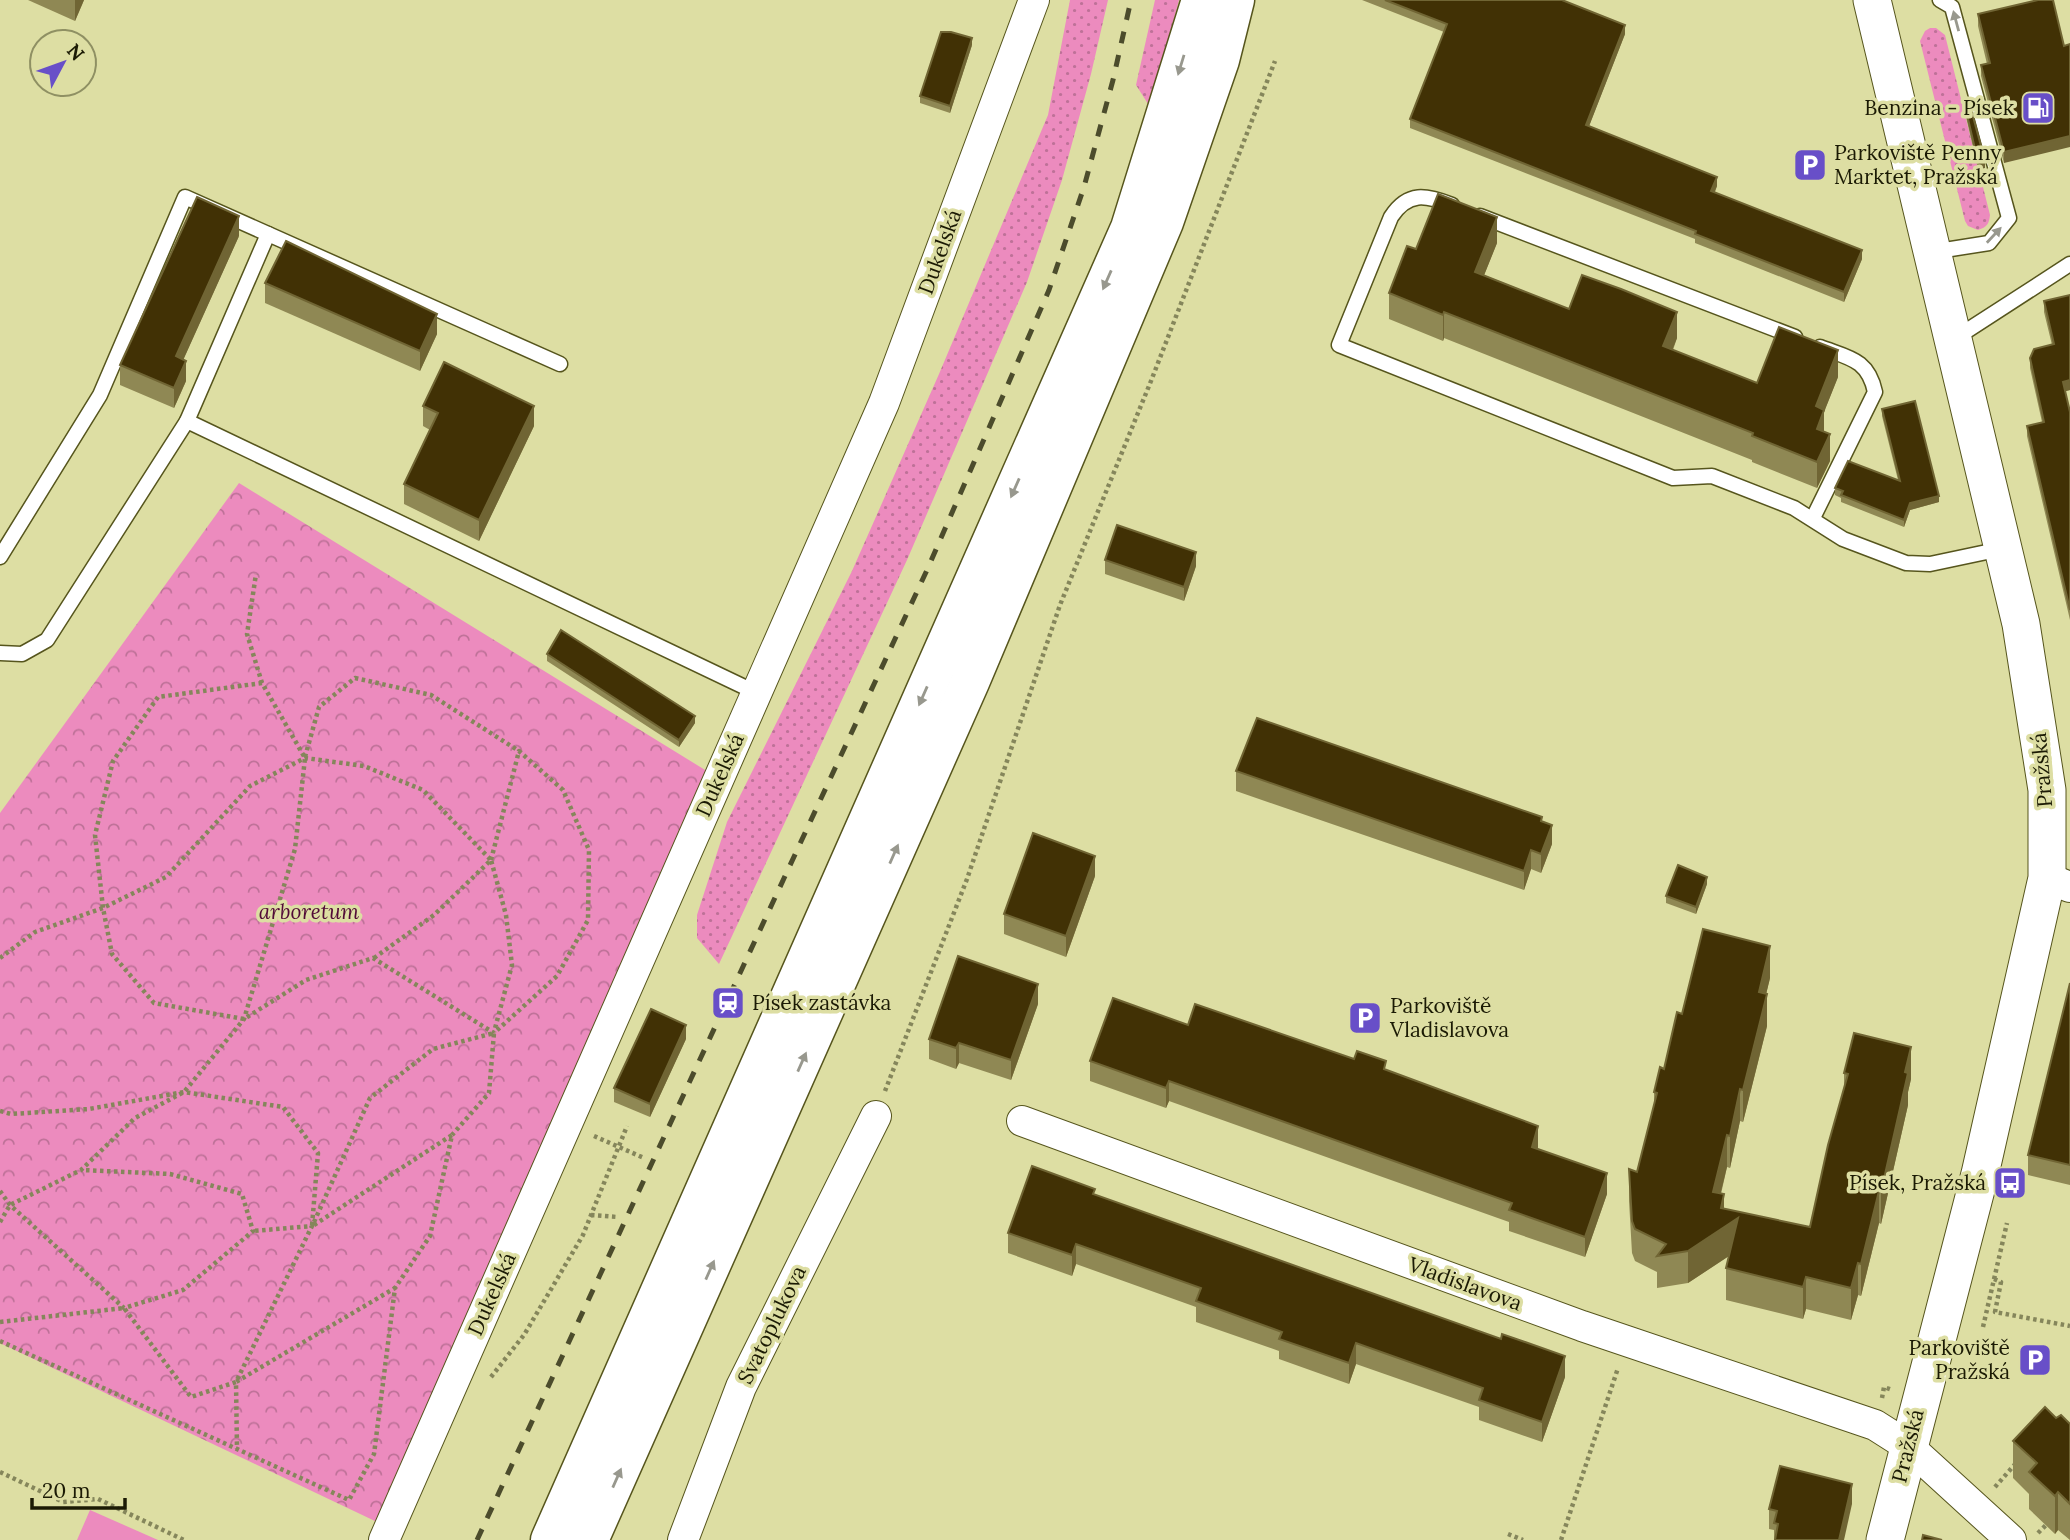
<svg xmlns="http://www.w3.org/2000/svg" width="2070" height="1540" viewBox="0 0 2070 1540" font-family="Lora,serif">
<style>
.grass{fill:url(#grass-dots)}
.forest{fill:url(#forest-crowns)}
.pitch{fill:#ec8bbe}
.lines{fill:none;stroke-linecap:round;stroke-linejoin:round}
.service-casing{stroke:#56551d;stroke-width:17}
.minor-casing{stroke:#56551d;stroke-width:32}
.tertiary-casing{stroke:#56551d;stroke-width:39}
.trunk-casing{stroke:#56551d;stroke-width:41}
.path{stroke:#85865b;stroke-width:4.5;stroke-dasharray:3.5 3.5;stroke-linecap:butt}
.service{stroke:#fff;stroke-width:14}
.minor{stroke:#fff;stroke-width:30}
.tertiary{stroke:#fff;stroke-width:37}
.trunk{stroke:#fff;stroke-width:38}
.rail{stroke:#4c4c2c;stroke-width:5;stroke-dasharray:12 12;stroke-linecap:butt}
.wall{fill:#8f8854}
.shaded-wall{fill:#706534}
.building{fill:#413105;stroke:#706534;stroke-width:2}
.oneway{fill:#98988e}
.labels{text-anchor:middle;stroke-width:7;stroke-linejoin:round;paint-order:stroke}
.poi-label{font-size:21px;fill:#1b1a04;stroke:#dddea3;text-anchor:end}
.street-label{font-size:21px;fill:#1b1a04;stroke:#dddea3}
.park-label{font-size:21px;font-style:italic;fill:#510a37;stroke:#dddea3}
</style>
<defs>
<pattern id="grass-dots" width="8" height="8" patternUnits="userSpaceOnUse" patternTransform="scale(1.75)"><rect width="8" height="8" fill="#ec8bbe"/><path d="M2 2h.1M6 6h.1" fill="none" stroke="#be7198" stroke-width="1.8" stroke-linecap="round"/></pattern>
<pattern id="forest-crowns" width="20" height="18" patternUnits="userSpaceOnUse" patternTransform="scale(1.75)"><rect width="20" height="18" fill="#ec8bbe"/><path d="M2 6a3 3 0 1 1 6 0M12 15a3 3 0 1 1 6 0" fill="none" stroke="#be7198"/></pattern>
</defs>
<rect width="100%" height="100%" fill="#dddea3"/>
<g class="grass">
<path d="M1070,0H1108L1091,74L1062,180L1027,282L907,560L719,964L697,938V915L727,822L852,571L939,374L1048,115Z"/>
<path d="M1155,0H1179L1150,107L1136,85Z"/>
<path d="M1930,28H1936L1945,35L1990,215C1989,224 1987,227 1978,230L1968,226L1965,221L1920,41L1925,31Z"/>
</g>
<path class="forest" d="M239,483L710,773L377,1522L0,1343V813Z"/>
<path class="pitch" d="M90,1510L158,1540H77Z"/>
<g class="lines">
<defs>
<g id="service">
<path d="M1452,205C1426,195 1408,191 1391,217L1339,345L1673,478L1712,476L1794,508L1843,539L1906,563L1930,564L2001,549"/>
<path d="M1480,216L1795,337"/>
<path d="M1932,252L1989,243L2009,218L1952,7L1940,0"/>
<path d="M1954,339L2070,264"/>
<path d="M187,421L268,234"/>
<path d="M1813,518L1875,392C1868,359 1849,358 1820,347"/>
<path d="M0,557L100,395L185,197L560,364"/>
<path d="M0,653L22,654L47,640L187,421L757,693"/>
</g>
<g id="minor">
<path d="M2047,878L2070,887"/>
<path d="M1022,1121L1582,1326L1875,1425L1908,1446L2011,1540"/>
<path d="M384,1540L884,403L1034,0"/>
<path d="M683,1540L741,1387L876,1116"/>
</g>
<path id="tertiary" d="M1872,0L2021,624L2047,790V878L1980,1174L1885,1540"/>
<g id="trunk">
<path d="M550,1540L1130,228L1201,0"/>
<path d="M589,1540L970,682L1164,222L1220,60L1235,0"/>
</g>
</defs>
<use href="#service" class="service-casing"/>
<use href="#minor" class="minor-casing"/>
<use href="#tertiary" class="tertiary-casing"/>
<use href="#trunk" class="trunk-casing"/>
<g class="path">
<path d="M262,683L158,697L113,761L95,835L103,908L166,877L250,786L305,758L364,766L423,790L491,860"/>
<path d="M305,757L319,707L355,678L431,695L519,751"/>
<path d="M491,860L519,751L563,790L589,850L588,920L557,976L494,1033"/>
<path d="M0,958L35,932L103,908L112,954L154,1003L244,1019L306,980L373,958L494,1033"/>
<path d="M374,958L434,915L491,860L506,915L512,965L494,1032"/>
<path d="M885,1091L967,879L1060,605L1151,381L1275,61"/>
<path d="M0,1111L11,1114L89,1109L184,1092L283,1107L318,1153L312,1226"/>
<path d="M594,1136L644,1158"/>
<path d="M0,1191L10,1205L124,1308L183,1290L253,1231L242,1194L170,1174L82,1170"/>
<path d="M591,1215L617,1217"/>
<path d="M0,1222L10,1205L81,1170L135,1118L184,1092L244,1019L295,849L305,758L262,683L247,634L256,574"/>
<path d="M314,1222L370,1098L433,1049L494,1033L489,1093L452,1135"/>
<path d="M314,1225L452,1135L430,1236L395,1288"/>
<path d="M1994,1279L2001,1282L1995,1312L2070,1326"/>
<path d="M0,1322L124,1308L191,1397L236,1382L237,1449"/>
<path d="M1983,1327L2007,1223"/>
<path d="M0,1341L349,1500L374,1454L395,1288L236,1382L312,1226L253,1231"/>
<path d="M491,1377L524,1335L583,1235L627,1126"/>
<path d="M1882,1398L1884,1387L1892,1390"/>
<path d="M0,1472L63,1502L98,1499L184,1540"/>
<path d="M1995,1487L2017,1462"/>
<path d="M2038,1533L2046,1525"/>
<path d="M1508,1534L1523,1540"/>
<path d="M1561,1540L1618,1368"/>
</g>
<use href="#service" class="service"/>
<use href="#minor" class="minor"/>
<use href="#tertiary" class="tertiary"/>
<use href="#trunk" class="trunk"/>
<path class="rail" d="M477,1540L927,570L1049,290L1084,187L1113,80L1131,0"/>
</g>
<g class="wall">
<path d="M28,0H84L75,21Z"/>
<path d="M1362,0H1562L1625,34L1589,126L1717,186L1715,192L1862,259L1844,302L1695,243V239L1410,128V119L1444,32Z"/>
<path d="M1978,14L2064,46L2004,163L1981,76V65L1987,64L1978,26Z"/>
<path d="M972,45L950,113L920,103V96Z"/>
<path d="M1966,110L1985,168L1978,169L1966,117Z"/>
<path d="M239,236L183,360L186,381L174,408L120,385V365Z"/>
<path d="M1497,243L1484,275L1569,309L1677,338L1673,350L1757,383L1838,377L1824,412V432L1830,461L1817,488L1752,462V460L1444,338L1443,341L1389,319V293L1416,249Z"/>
<path d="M265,283L437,334L420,371L265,303Z"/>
<path d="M2070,295V390L2065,391L2070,412V620L2027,436V426L2042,422L2030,368V358L2052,345L2044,312V301Z"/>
<path d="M423,406L534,426L479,541L404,504V484L430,430L423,426Z"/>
<path d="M1882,409L1939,502L1910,510L1904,527L1841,502V498L1835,495V488L1898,480L1882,416Z"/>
<path d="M1105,560L1196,566L1184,601L1105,574Z"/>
<path d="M547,654L695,723L679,747L547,661Z"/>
<path d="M1236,771L1542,822L1552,844L1541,873L1531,869L1524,890L1236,791Z"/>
<path d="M1095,876L1066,957L1004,934V914Z"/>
<path d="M1707,884L1696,914L1666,903V896Z"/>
<path d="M1770,978L1766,994L1767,1026L1743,1122L1740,1121L1730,1168L1727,1167L1721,1194L1724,1209L1810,1227L1844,1088V1073L1911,1079L1908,1092V1105L1881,1224L1879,1223L1861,1296L1858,1295L1851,1320L1806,1309L1803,1319L1726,1300V1268L1729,1256L1688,1283L1657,1288V1272L1635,1261L1632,1253L1629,1201V1169L1637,1172L1654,1104V1092L1664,1069L1682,1014Z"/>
<path d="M2070,983V1185L2028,1175V1155Z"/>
<path d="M1038,1004L1011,1080L959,1063L956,1069L929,1059V1039Z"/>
<path d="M1188,1025L1386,1070L1538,1147V1149L1607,1194L1585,1257L1509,1231V1222L1169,1101L1166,1108L1090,1081V1061Z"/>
<path d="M686,1039L650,1117L614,1102V1088Z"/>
<path d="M1095,1195L1565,1377L1542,1442L1479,1420V1407L1356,1364L1349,1384L1279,1359V1351L1196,1322V1307L1076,1264L1072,1276L1008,1253V1233Z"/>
<path d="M2056,1418L2070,1424V1540L2058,1530L2055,1534L2029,1509V1494L2013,1478V1441Z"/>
<path d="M1852,1504L1774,1540V1530L1769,1529V1509Z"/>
</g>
<g class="shaded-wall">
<path d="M75,0H84L75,21Z"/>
<path d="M1625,25V34L1586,134V125Z"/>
<path d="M972,38V45L950,113V106Z"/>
<path d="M2070,136V147L2004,163V152Z"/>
<path d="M1985,161V168L1978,169V162Z"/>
<path d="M1717,177V186L1711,200V191Z"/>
<path d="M239,216V236L176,376V356Z"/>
<path d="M1497,217V243L1475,298V272Z"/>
<path d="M1862,250V259L1844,302V292Z"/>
<path d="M1444,312V338L1443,341V315Z"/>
<path d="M1677,312V338L1663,373V346Z"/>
<path d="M437,314V334L420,371V351Z"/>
<path d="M1838,350V377L1824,412V436L1817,430L1816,406Z"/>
<path d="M186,361V381L174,408V388Z"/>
<path d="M2070,380V390L2063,392V382Z"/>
<path d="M534,406V426L479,541V520Z"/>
<path d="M1830,434V461L1817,488V462Z"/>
<path d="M1939,496V502L1910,510L1904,527V520L1910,503Z"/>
<path d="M1196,552V566L1184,601V587Z"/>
<path d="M695,716V723L679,747V740Z"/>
<path d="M1552,825V844L1541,873V854Z"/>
<path d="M1531,850V869L1524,890V871Z"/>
<path d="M1095,856V876L1066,957V936Z"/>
<path d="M1707,877V884L1696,914V907Z"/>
<path d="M1770,946V978L1759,1024V992Z"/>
<path d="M1038,984V1004L1011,1080V1060Z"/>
<path d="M1767,994V1026L1743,1122V1090Z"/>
<path d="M686,1025V1039L650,1117V1104Z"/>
<path d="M959,1043V1063L956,1069V1048Z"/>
<path d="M1911,1047V1079L1908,1092V1105L1881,1224V1192L1905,1072Z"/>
<path d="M1169,1081V1101L1166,1108V1088Z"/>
<path d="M1740,1089V1121L1730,1168V1136Z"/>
<path d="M1538,1126V1147L1532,1167V1147Z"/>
<path d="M1727,1135V1167L1713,1224V1192Z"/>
<path d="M1607,1173V1194L1585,1257V1237Z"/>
<path d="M1879,1191V1223L1861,1296V1264Z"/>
<path d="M1724,1194V1228L1738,1218V1250L1688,1283V1251L1721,1208Z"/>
<path d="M1076,1244V1264L1072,1276V1255Z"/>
<path d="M1858,1263V1295L1851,1320V1288Z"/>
<path d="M1806,1277V1309L1803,1319V1287Z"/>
<path d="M1356,1343V1364L1349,1384V1363Z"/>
<path d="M1565,1356V1377L1542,1442V1422Z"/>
<path d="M1852,1484V1504L1844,1540H1839Z"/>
<path d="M2058,1492V1530L2055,1534V1496Z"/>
</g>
<g class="building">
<path d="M1385,0H1562L1625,25L1586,125L1717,177L1711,191L1862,250L1844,292L1695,234L1696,231L1410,119L1447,24Z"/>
<path d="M2038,0H2053L2064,46L2070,44V136L2004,152L1981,65L1990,63L1978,14Z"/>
<path d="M941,32H951L972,38L950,106L920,96Z"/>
<path d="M1971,109L1985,161L1978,162L1966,110Z"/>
<path d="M1438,194L1497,217L1475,272L1569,309L1582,275L1621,289L1677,312L1663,346L1757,383L1779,327L1838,350L1816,406L1824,410L1817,429L1830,434L1817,462L1752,436L1753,433L1444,312L1443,315L1389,293L1407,246L1416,249Z"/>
<path d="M197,197L239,216L176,356L186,361L174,388L120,365Z"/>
<path d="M286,241L437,314L420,351L265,283Z"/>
<path d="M2070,295V380L2063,382L2070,412V610L2027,426L2044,422L2030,358L2034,349L2054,344L2044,301Z"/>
<path d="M444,362L534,406L479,520L404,484L438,413L423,406Z"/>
<path d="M1915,401L1939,496L1910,503L1904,520L1841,495L1843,491L1835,488L1848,461L1900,481L1882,409Z"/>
<path d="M1117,525L1196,552L1184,587L1105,560Z"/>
<path d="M561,630L695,716L679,740L547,654Z"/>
<path d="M1257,718L1542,817L1541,821L1552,825L1541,854L1531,850L1524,871L1236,771Z"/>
<path d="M1033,833L1095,856L1066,936L1004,914Z"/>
<path d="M1678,865L1707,877L1696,907L1666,896Z"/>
<path d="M1703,929L1770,946L1759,992L1767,994L1743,1090L1740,1089L1730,1136L1727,1135L1713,1192L1724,1194L1721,1208L1810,1227L1828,1145L1848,1074L1844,1073L1854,1033L1911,1047L1905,1072L1908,1073L1881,1192L1879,1191L1861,1264L1858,1263L1851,1288L1806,1277L1803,1287L1726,1268L1738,1218L1688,1251L1657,1256L1666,1244L1635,1229L1632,1221L1629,1169L1637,1172L1657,1093L1654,1092L1660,1067L1664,1069L1677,1012L1682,1014Z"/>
<path d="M958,956L1038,984L1011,1060L959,1043L956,1048L929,1039Z"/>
<path d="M2070,983V1165L2028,1155Z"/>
<path d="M1113,998L1188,1025L1195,1004L1354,1059L1357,1051L1386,1061L1384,1069L1538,1126L1532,1147L1607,1173L1585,1237L1509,1210L1512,1203L1169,1081L1166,1088L1090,1061Z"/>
<path d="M651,1009L686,1025L650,1104L614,1088Z"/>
<path d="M1032,1166L1095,1189L1093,1194L1501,1339L1502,1334L1565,1356L1542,1422L1479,1400L1483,1388L1356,1343L1349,1363L1279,1339L1282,1332L1196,1301L1201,1288L1076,1244L1072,1255L1008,1233Z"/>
<path d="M2045,1407L2056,1418L2061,1415L2070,1424V1504L2058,1492L2055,1496L2029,1472L2037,1463L2013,1441Z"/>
<path d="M1780,1466L1852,1484L1839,1540H1775L1778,1524L1774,1523L1777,1511L1769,1509Z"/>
<path d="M1923,1535L1942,1540H1922Z"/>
</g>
<defs><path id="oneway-solid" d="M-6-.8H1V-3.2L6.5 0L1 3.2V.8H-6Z" transform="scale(1.75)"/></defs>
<g class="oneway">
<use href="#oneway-solid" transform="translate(1956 21) rotate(-105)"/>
<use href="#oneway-solid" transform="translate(1181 65) rotate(107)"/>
<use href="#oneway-solid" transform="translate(1994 235) rotate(-47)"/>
<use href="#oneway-solid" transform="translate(1107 280) rotate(114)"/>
<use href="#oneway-solid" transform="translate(1015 488) rotate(114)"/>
<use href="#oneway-solid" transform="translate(923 696) rotate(114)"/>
<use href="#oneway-solid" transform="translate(894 854) rotate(-66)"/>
<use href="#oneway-solid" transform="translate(802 1062) rotate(-66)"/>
<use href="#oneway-solid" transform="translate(710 1270) rotate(-66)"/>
<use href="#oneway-solid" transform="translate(617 1478) rotate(-66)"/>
</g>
<defs>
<symbol id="fuel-square" viewBox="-11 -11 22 22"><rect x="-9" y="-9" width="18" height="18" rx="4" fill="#684fc8" stroke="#dddea3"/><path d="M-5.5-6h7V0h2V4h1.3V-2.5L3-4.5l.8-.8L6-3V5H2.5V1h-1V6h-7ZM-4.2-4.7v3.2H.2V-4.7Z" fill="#fff"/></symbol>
<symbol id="parking-square" viewBox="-11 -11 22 22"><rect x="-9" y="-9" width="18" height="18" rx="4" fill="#684fc8" stroke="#dddea3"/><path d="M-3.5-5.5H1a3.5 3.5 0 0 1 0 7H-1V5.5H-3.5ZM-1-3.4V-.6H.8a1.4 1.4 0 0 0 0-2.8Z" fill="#fff"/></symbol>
<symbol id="station-square" viewBox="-11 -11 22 22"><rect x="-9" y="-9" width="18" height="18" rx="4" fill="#684fc8" stroke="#dddea3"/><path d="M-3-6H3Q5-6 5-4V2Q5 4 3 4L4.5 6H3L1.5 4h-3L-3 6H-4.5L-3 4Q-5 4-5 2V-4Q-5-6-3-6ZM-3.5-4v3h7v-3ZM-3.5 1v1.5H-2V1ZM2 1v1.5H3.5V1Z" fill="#fff"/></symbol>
<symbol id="bus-square" viewBox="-11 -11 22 22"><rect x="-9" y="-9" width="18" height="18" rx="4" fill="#684fc8" stroke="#dddea3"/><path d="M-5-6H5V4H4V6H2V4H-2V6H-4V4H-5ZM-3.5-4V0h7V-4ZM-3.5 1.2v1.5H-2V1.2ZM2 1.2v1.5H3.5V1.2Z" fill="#fff"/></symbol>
</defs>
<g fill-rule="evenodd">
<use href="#fuel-square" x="2019" y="89" width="38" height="38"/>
<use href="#parking-square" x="1791" y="146" width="38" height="38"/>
<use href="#station-square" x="709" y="984" width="38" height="38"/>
<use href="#parking-square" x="1346" y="999" width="38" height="38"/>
<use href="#bus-square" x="1991" y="1164" width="38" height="38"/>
<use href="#parking-square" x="2016" y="1341" width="38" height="38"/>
</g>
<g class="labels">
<g class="poi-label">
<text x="2014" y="115">Benzina - Písek</text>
<text x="1834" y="160" text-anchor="start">Parkoviště Penny<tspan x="1834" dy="24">Marktet, Pražská</tspan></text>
<text x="752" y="1010" text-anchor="start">Písek zastávka</text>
<text x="1390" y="1013" text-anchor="start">Parkoviště<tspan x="1390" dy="24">Vladislavova</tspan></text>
<text x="1986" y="1190">Písek, Pražská</text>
<text x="2010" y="1355">Parkoviště<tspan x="2010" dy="24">Pražská</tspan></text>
</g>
<g class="street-label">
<text transform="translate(940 252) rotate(-70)" y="7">Dukelská</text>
<text transform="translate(2042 770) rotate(-95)" y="7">Pražská</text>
<text transform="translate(720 775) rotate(-66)" y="7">Dukelská</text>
<text transform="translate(1465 1284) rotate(20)" y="7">Vladislavova</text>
<text transform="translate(492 1294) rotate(-66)" y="7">Dukelská</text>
<text transform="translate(772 1325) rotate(-64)" y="7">Svatoplukova</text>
<text transform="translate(1908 1446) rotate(-76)" y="7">Pražská</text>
</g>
<g class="park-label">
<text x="309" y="919">arboretum</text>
</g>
</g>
<g transform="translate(63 63) rotate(49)"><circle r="33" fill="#dddea3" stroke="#8f9063" stroke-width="2"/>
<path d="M0-5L12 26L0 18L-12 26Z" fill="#684fc8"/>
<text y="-10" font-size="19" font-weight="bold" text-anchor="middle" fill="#1b1a04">N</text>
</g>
<path d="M32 1498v10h93v-10" fill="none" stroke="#1b1a04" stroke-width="3.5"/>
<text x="42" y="1498" font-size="21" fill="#1b1a04" stroke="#dddea3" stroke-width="5" paint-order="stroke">20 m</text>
</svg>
